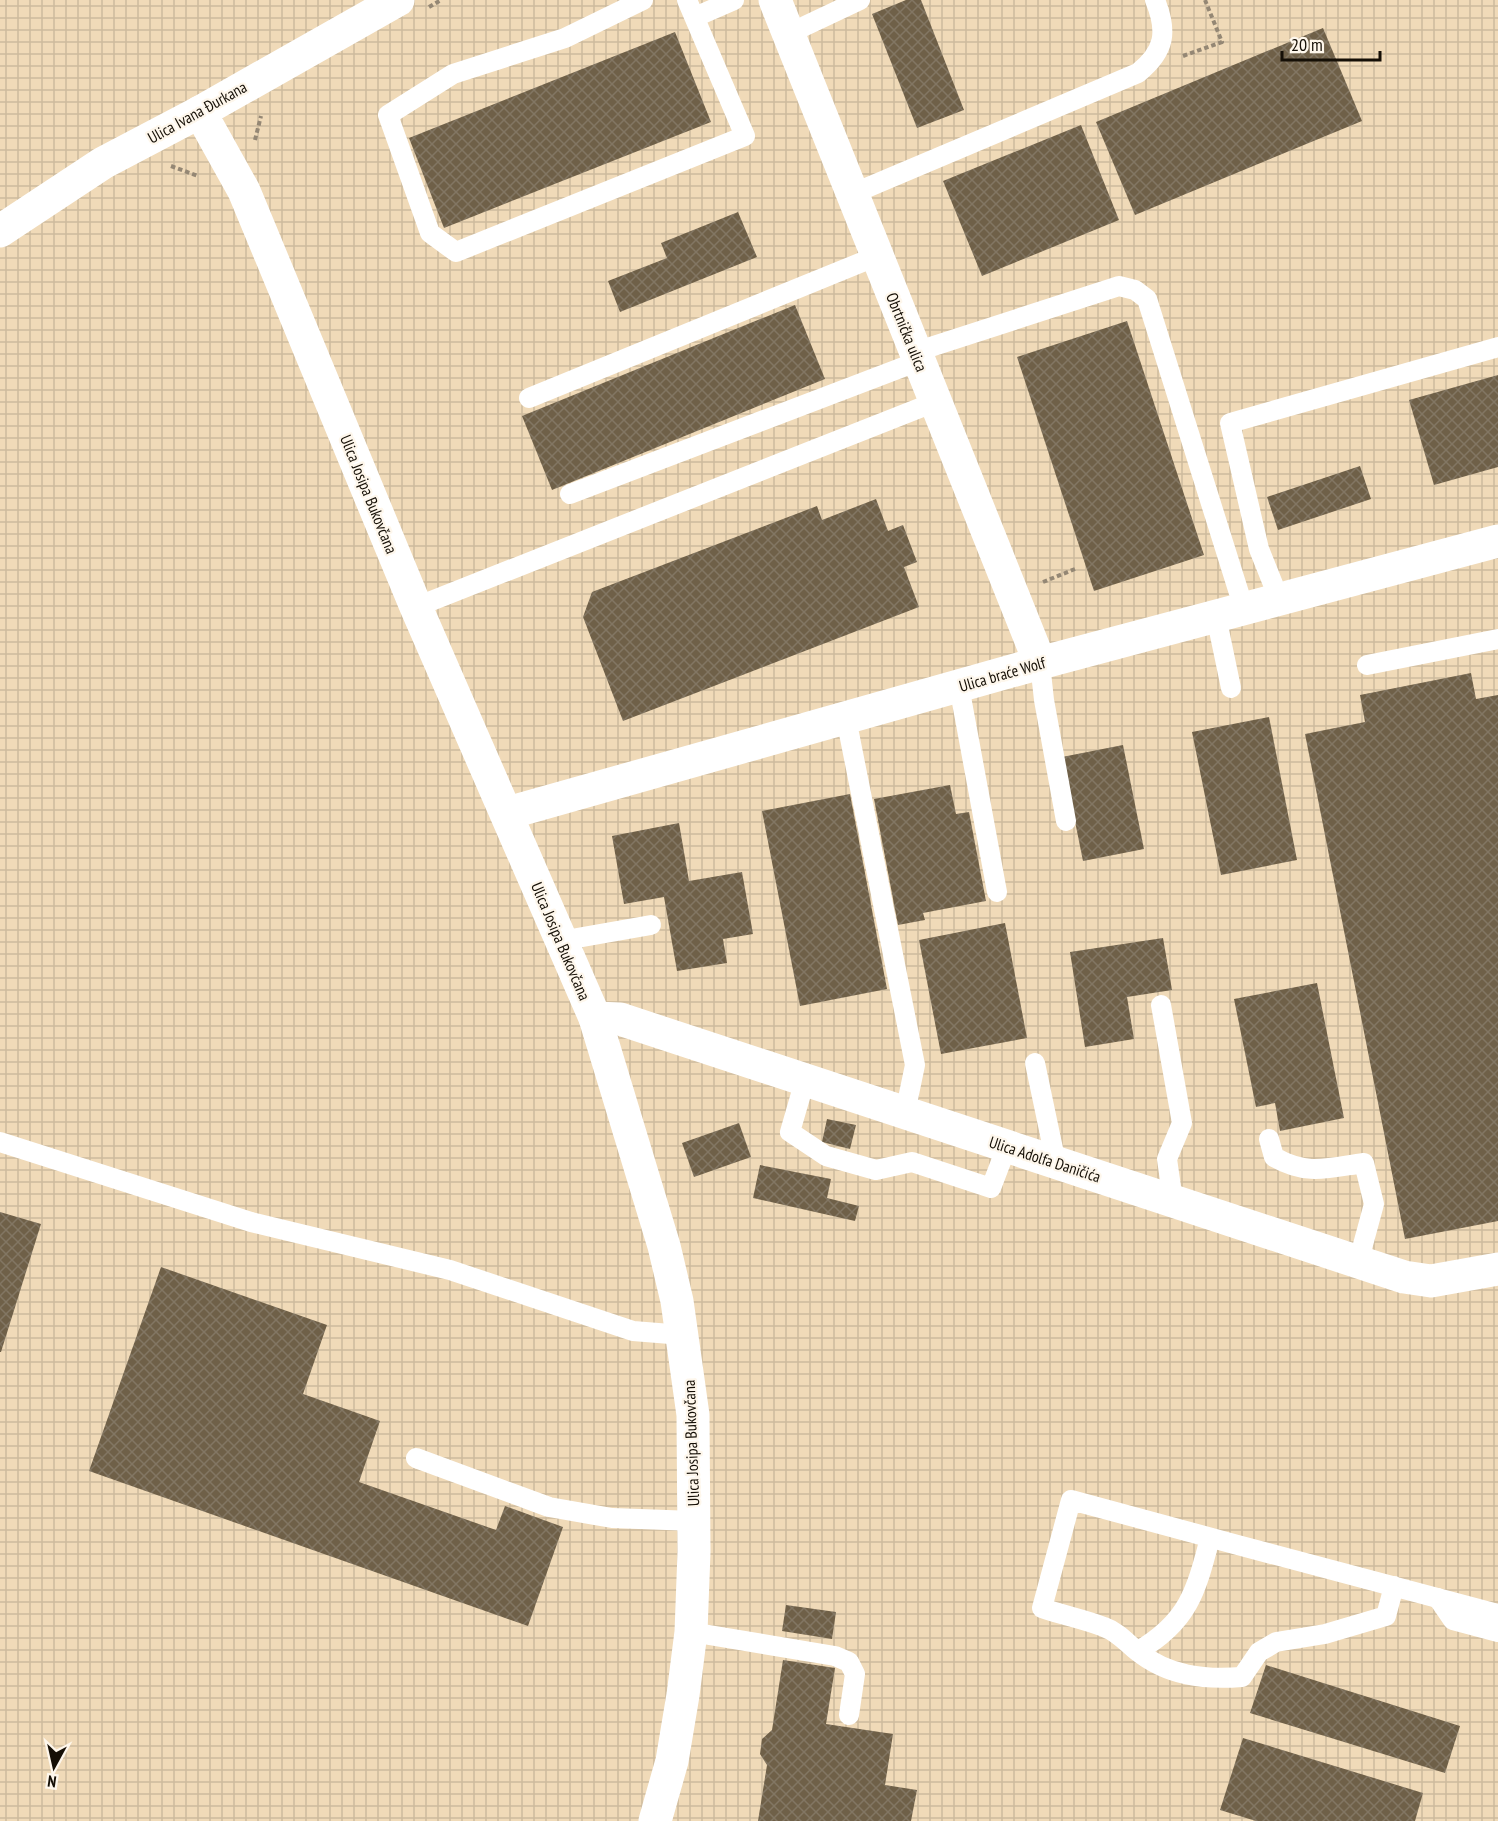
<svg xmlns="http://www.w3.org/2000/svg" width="1498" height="1821" viewBox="0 0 1498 1821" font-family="'PT Sans Narrow',sans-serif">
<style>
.industrial{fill:url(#industrial-grid)}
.building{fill:url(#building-cross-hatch)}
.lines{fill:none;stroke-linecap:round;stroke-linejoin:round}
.path{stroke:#948774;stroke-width:4;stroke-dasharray:4.5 3;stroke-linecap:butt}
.lane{stroke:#fff;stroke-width:20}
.street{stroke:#fff;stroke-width:33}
.labels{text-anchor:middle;stroke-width:4.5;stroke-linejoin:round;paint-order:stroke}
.street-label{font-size:16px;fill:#150f06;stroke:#fef7ec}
</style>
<defs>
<pattern id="industrial-grid" width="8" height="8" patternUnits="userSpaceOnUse" patternTransform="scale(1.5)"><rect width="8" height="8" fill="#f0dab8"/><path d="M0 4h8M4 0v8" fill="none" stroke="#cdba9d"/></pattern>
<pattern id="building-cross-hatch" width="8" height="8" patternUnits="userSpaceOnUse" patternTransform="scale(1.5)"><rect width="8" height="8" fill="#6f6048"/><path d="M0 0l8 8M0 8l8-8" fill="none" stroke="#827663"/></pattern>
</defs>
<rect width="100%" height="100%" fill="#fae8cc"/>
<rect class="industrial" x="0" y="0" width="1498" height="1821"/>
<g class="building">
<path d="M906,0H921L964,110L917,128L872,14Z"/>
<path d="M1323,28L1362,121L1135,215L1096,122Z"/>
<path d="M675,32L711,122L444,228L409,138Z"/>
<path d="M1081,125L1119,220L982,276L943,181Z"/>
<path d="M738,212L757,257L620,312L608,281L667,258L661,243Z"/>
<path d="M795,305L825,379L552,490L522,416Z"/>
<path d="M1127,321L1204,555L1094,591L1017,357Z"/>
<path d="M1498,375V467L1434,485L1409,400Z"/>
<path d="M1360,466L1371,499L1278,530L1267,497Z"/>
<path d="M876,499L888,531L903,525L917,562L904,567L919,607L623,721L583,617L592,592L817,506L822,520Z"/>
<path d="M1471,673L1476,699L1498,695V1221L1405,1239L1305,734L1365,722L1360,695Z"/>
<path d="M1269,717L1297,860L1221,875L1192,732Z"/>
<path d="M1123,745L1144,849L1083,861L1062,757Z"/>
<path d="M950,785L956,814L969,812L986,901L923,913L925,920L898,925L874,799Z"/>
<path d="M850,794L887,989L800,1006L762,811Z"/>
<path d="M679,823L689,881L742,872L753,934L723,939L727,963L677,971L664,897L624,904L612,836Z"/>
<path d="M1005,923L1027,1038L941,1054L919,940Z"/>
<path d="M1163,938L1172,990L1127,997L1134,1039L1085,1047L1070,952Z"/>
<path d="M1317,983L1344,1118L1280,1131L1275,1103L1256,1107L1234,999Z"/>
<path d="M827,1119L856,1125L850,1149L822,1142Z"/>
<path d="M739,1123L751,1157L694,1177L682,1143Z"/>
<path d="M760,1165L831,1179L827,1198L859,1206L855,1221L753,1198Z"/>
<path d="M0,1212L41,1224L1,1352H0Z"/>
<path d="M161,1267L327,1325L303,1394L380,1421L359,1482L496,1530L505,1506L563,1527L528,1626L89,1471Z"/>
<path d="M786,1605L836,1612L832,1639L782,1631Z"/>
<path d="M783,1660L835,1668L826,1724L893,1734L885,1785L917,1790L911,1821H758L767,1765L760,1754L762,1739L772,1730Z"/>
<path d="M1266,1665L1460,1726L1445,1773L1250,1713Z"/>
<path d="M1243,1738L1423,1793L1415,1821H1256L1220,1810Z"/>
</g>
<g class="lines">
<g class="path">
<path d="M429,7L441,0"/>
<path d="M1183,56L1222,42L1205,0"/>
<path d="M255,140L261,116"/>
<path d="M171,166L198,176"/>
<path d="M1043,582L1075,569"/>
</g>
<g class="lane">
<path d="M643,0L565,38L453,74L388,115L430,233L456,252L745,136L687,0"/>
<path d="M695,17L734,0"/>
<path d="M788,34L860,0"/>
<path d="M852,194L1138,73C1165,51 1168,32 1155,0"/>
<path d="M915,352L1119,286L1135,290L1147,299L1244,609"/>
<path d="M529,398L877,256"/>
<path d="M570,494L919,361"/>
<path d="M1279,599L1259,549L1230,423L1498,347"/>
<path d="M416,607L935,402"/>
<path d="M1216,616L1231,688"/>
<path d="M1040,663L1044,700L1066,821"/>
<path d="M1367,665L1498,639"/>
<path d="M959,686L997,892"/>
<path d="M846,718L915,1065L905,1113"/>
<path d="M560,941L651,925"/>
<path d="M1161,1005L1182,1123L1167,1159L1173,1201"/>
<path d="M1035,1063L1056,1163"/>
<path d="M805,1080L790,1132L826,1156L876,1170L912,1162L991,1188L1007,1146"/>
<path d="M1269,1139L1274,1157C1307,1176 1328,1168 1364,1163L1374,1204L1358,1263"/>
<path d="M0,1142L251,1222L450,1270L633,1331L683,1335"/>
<path d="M416,1458L549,1507L612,1518L694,1521"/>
<path d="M1394,1586L1386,1616L1325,1634L1276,1642L1259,1652L1242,1677C1204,1680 1168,1676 1137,1651C1126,1642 1118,1632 1104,1627C1084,1619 1062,1615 1042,1608L1071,1500C1213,1539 1356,1576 1498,1614"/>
<path d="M1438,1598L1453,1620L1498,1632"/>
<path d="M691,1632L835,1656L849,1662L855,1674L849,1715"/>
<path d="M1138,1651C1188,1622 1196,1592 1210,1538"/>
</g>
<g class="street">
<path d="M775,0L1040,663"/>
<path d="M200,112L244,191L416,607L595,1018L664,1246L677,1301L693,1415L694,1552L691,1632L683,1695L672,1761L655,1821"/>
<path d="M0,231L103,163L200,112L398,0"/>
<path d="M508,813L1040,663L1498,541"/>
<path d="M595,1018L620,1019L1404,1277L1431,1281L1498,1269"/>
</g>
</g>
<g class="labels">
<g class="street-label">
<text transform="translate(197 112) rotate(-29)" y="6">Ulica Ivana Đurkana</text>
<text transform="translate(907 332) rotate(68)" y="6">Obrtnička ulica</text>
<text transform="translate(369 494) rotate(68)" y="6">Ulica Josipa Bukovčana</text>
<text transform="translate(1002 674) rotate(-16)" y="6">Ulica braće Wolf</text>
<text transform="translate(561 941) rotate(67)" y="6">Ulica Josipa Bukovčana</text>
<text transform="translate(1045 1159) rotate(18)" y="6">Ulica Adolfa Daničića</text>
<text transform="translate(691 1443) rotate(-92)" y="6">Ulica Josipa Bukovčana</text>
</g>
</g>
<g transform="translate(54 1767) rotate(188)" stroke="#fef7ec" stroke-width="4.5" paint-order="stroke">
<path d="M0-4.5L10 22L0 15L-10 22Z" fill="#150f06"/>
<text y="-9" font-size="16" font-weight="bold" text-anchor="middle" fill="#150f06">N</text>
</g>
<path d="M1282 51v9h98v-9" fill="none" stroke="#150f06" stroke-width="3"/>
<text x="1291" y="51" font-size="18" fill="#150f06" stroke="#fef7ec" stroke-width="4.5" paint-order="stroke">20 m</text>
</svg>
